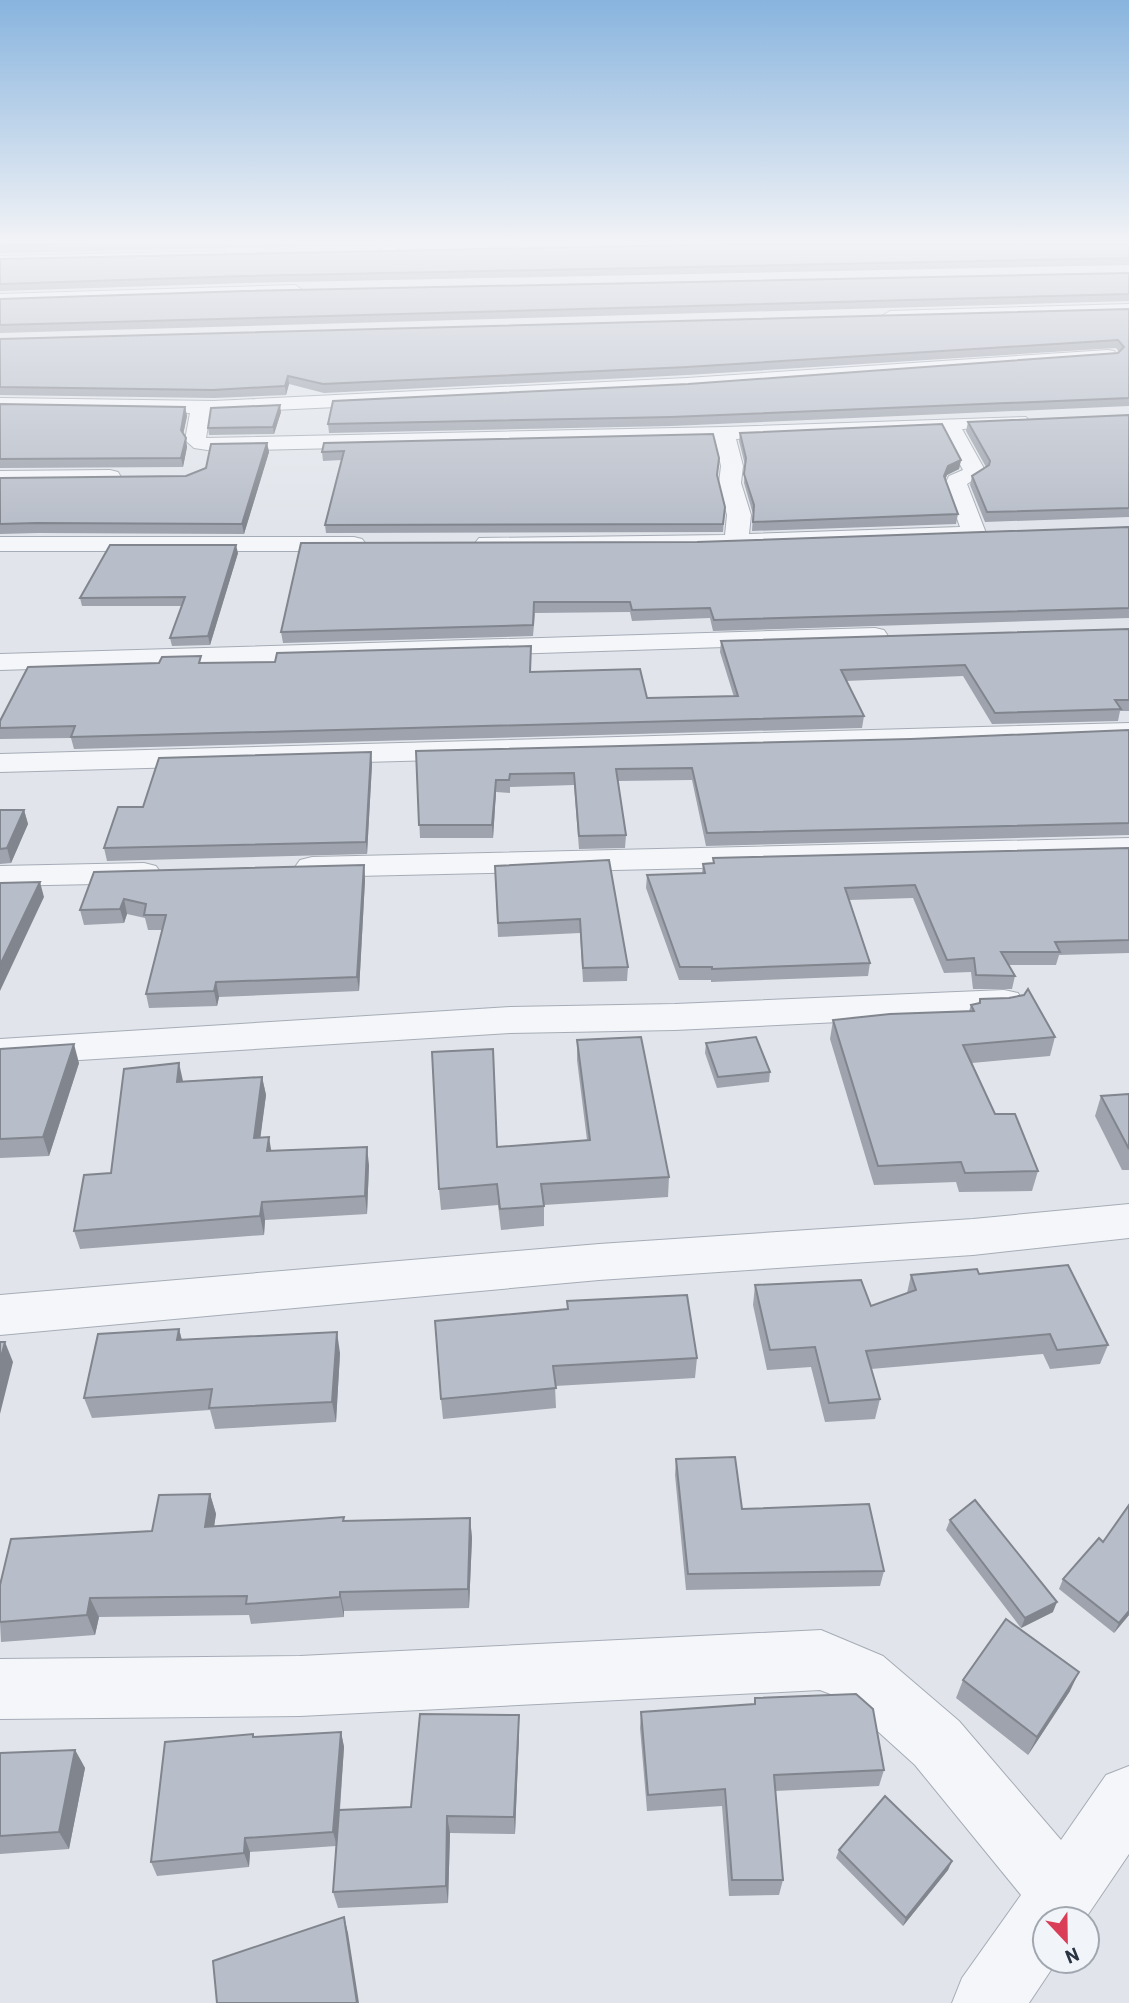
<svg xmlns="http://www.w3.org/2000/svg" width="1129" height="2003" viewBox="0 0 1129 2003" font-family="Barlow,sans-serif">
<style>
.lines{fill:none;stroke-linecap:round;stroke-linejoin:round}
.minor-casing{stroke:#a6acb6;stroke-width:2}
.minor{fill:#f4f6f9;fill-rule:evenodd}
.wall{fill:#9ea3ad}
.shaded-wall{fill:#81858d}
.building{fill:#b8bec9;stroke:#81858d;stroke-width:2}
</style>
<rect width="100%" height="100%" fill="#e1e5eb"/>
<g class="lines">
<defs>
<g id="minor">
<path d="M388,244H405L389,256H379L377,253Z"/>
<path d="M219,251L224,252L226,255L224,258L0,264V256Z"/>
<path d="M295,285L303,290L301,293L0,304V294Z"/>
<path d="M1129,304V314L890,321L882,316L890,311Z"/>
<path d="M1108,350L1114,351L1117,355L1114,359L687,390L210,413L206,438L724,427L1026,417L1029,421L1026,425L1019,427L962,429L986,472L967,484L986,533L982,538C972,541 966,538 956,540L696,550H487L479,548L475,543L479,538L725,535L727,515L719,483L721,466L715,439L214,451L194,448L185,440L190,413L0,410V398L214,401L687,378ZM942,430L963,470L949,476L945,484L960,527L749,534L751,515L741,483L743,466L736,439Z"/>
<path d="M110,470L118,472L121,477L118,482L0,485V471Z"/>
<path d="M0,537H354L362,539L366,544L362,549L354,551H0Z"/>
<path d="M875,628L884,630L888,636L884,642L0,670V654Z"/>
<path d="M1129,723V741L0,772V754Z"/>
<path d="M1129,838V858L312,877L300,874L295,867L300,860L312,857Z"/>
<path d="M144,863L156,866L161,873L156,880L144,883L0,886V866Z"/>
<path d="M1004,990L1018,993L1023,1002L1018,1011L1004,1014L675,1030L510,1033L0,1065V1039L510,1007L675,1004Z"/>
<path d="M1129,1204V1238L973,1255L599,1280L0,1335V1295L599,1244L973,1219Z"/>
<path d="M821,1630L883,1656L959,1721L1061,1840L1106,1775L1129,1766V1854L1085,1919H1045V1961H1057L1029,2003H952L962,1978L1021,1895L915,1765L841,1698L820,1690L300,1716L0,1719V1659L300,1656Z"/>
</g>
</defs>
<use href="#minor" class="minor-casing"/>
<use href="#minor" class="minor"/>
</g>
<g class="wall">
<path d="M0,244H407L0,253Z"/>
<path d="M1129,244V265L246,283L0,291V259Z"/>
<path d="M1129,273V301L0,333V299Z"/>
<path d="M1129,309V406L671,426L329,433L328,424L688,384L1118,353L1119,352L1116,348L687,375L324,393L289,384L286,395L214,398L0,395V339Z"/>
<path d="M0,404L185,407L187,416L183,434L187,447L183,467L0,468Z"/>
<path d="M281,412L274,434L209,435L208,428Z"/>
<path d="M1129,415V517L985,522L970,485L972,476L986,467L966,431L968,422Z"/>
<path d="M740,433L961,460L959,469L947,475L945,479L958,514L956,524L752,531L753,514L744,483L745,465L739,441Z"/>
<path d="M267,443L269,452L244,534L38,533L0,534V478L186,476Z"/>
<path d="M324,443L717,476L725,507L723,532L326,533L325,525L342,460L323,461L322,452Z"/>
<path d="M1129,527V618L713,631L710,618L632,621L630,612L535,613L533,636L283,643L281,632L697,542Z"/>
<path d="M238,553L210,645L172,646L170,638L182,606H82L80,598Z"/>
<path d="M1129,629V711H1120L1118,721L992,724L963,676L846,681L864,716L862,728L74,749L71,738L0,739V721L202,663L275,662L531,646V672L647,698L734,697L720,652L721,641Z"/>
<path d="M1129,730V835L706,846L692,780L618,781L626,835L625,848L579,849L574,785L510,787V793L496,792L493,838H420L416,751L911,739Z"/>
<path d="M372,764L367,854L107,861L104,848Z"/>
<path d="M0,810H24L28,824L11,863L0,864Z"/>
<path d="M1129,848V953L1059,955L1056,965H1009L1015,976L1012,989H973L971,972L944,973L913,898L849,900L870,963L868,976L711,982V980H679L646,888L647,875L702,873L703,864L713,863V858Z"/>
<path d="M609,860L628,967L627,981L583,982L580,933L498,937L495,866Z"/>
<path d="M364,865L365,880L359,991L219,997L217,1006L149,1008L146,994L162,930H148L145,918L127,914L124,923L84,925L80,910L94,872Z"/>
<path d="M980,999L1055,1037L1050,1056L972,1063L995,1114L1038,1171L1032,1191L959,1192L956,1182L874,1185L830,1039L833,1020L969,1011L971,1005L978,1004Z"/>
<path d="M577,1040L669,1177L668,1197L544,1205V1226L501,1230L498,1205L441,1210L439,1189L497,1147L587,1140L577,1060Z"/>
<path d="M706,1043L770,1072L769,1082L717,1088L705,1053Z"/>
<path d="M0,1049L79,1063L49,1156L0,1158Z"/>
<path d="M262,1077L266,1095L260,1137L272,1151L369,1165L367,1214L265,1220L264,1235L80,1249L74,1231L111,1173L183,1081Z"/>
<path d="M1129,1094V1170H1122L1095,1116L1101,1096Z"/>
<path d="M979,1274L1108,1345L1100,1364L1050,1369L1043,1354L871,1369L880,1399L875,1419L825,1422L811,1367L767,1370L753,1305L755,1285L871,1306L907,1293L911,1275Z"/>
<path d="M567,1301L697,1358L695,1378L555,1386L556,1408L443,1419L441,1399L567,1309Z"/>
<path d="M179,1329L182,1340L340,1353L336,1422L215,1429L210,1410L92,1418L84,1398Z"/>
<path d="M676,1459L742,1509L884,1571L880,1586L686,1590L675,1475Z"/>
<path d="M210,1494L216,1514L214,1526L344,1521L470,1518L472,1538L469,1608L344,1611V1617L251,1624L249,1615L99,1617L95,1635L1,1642L0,1622L152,1531Z"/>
<path d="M950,1520L1053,1612L1021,1628L946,1530Z"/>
<path d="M1103,1542L1129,1615L1114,1633L1059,1589L1063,1579Z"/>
<path d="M963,1680L1070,1691L1028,1755L956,1698Z"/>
<path d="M755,1698L884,1770L879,1786L775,1791L783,1880L779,1895L729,1896L722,1806L647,1811L640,1728L641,1712L754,1704Z"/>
<path d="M341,1732L344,1747L340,1810L411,1807L519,1734L515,1834L450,1833L448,1903L338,1908L333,1892L336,1846L250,1852L249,1867L157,1876L151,1862L254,1737Z"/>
<path d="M75,1750L85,1768L69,1849L0,1854V1753Z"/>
<path d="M839,1850L952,1861L948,1870L903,1926L836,1858Z"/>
</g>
<g class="shaded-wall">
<path d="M288,376L289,384L286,395L285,386Z"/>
<path d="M280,405L281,412L274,434L273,427Z"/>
<path d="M185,407L187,416L182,440L181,430Z"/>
<path d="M186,438L187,447L183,467L181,458Z"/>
<path d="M267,443L269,452L244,534L242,524Z"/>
<path d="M961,460L959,469L947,475L943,485L944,476L948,466Z"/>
<path d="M236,545L238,553L210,645L208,636Z"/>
<path d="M371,752L372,764L367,854L366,842Z"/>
<path d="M496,780V792L493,838L492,825Z"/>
<path d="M24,810L28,824L11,863L7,848Z"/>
<path d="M364,865L365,880L359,991L357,977Z"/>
<path d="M40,882L44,897L0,991V965Z"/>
<path d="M124,899L127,914L124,923L120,909Z"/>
<path d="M216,982L219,997L217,1006L214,991Z"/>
<path d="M74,1044L79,1063L49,1156L43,1137Z"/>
<path d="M179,1063L183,1081L177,1082Z"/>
<path d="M262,1077L266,1095L258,1156L254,1138Z"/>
<path d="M269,1137L272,1155L267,1151Z"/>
<path d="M367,1147L369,1165L367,1214L365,1196Z"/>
<path d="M262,1202L265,1220L264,1235L260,1216Z"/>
<path d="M179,1329L184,1349L177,1340Z"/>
<path d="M337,1332L340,1353L336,1422L332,1402Z"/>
<path d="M5,1342L13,1362L0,1414V1361Z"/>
<path d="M210,1494L216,1514L211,1547L205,1527Z"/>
<path d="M470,1518L472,1538L469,1608L468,1589Z"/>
<path d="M340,1592L344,1611V1617L340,1597Z"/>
<path d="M90,1598L99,1617L95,1635L87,1615Z"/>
<path d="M1057,1602L1053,1612L1021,1628L1025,1618Z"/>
<path d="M1129,1611V1615L1114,1633L1119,1623Z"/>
<path d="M1079,1672L1070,1691L1028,1755L1037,1737Z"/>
<path d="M519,1715V1734L515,1834L514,1817Z"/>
<path d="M341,1732L344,1747L337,1846L333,1832Z"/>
<path d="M75,1750L85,1768L69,1849L59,1832Z"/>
<path d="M447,1816L450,1833L448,1903L446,1886Z"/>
<path d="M245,1838L250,1852L249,1867L244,1853Z"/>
<path d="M952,1861L948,1870L903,1926L906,1918Z"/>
<path d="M344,1917L348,1933L359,2003H357Z"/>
</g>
<g class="building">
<path d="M0,244H91L0,246Z"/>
<path d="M735,244H1129V258L245,276L0,284V259Z"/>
<path d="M1129,273V294L0,325V299L245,291Z"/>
<path d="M1129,309V398L671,417L328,424L333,401L688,384L1118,353L1124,347L1118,340L687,367L323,384L288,376L285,386L213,390L0,387V339Z"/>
<path d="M0,404L185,407L181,430L186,438L181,458L0,459Z"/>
<path d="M280,405L273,427L208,428L211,408Z"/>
<path d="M1129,415V508L987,512L972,476L989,465L990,461L968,422Z"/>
<path d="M942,424L961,460L948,466L944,476L958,514L753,522L754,505L744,474L746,458L740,433Z"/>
<path d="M713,434L719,458L717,475L725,507L723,524L325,525L344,451L322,452L324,443Z"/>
<path d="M267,443L242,524L36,523L0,524V478L186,476L206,468L211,444Z"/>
<path d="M1129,527V608L714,620L710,608L632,610L630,602H534L533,625L281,632L301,543L697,542Z"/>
<path d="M110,545H236L208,636L170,638L185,597L80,598Z"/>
<path d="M1129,629V700H1115L1121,709L995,713L965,665L841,670L864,716L71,737L75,726L0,728V721L28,667L159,663L162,657L201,656L199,663L275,662L277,653L531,646L530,672L640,669L647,698L738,696L721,641Z"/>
<path d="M1129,730V823L707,833L692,768L616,769L626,835L579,836L574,773L510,774L509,780H496L492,825H419L416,751L911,739Z"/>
<path d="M371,752L366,842L104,848L118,807H143L159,758Z"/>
<path d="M0,810H24L7,848L0,849Z"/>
<path d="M1129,848V940L1055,942L1060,952H1001L1015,976L976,975L974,958L947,960L915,885L845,888L870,963L712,969V967H680L647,875L705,873L703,864L714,863L713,858Z"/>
<path d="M609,860L628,967L583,968L580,919L498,923L495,866Z"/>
<path d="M364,865L357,977L216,982L214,991L146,994L166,915H144L146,904L124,899L120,909L80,910L94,872Z"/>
<path d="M40,882L0,965V883Z"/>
<path d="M1028,989L1055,1037L963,1045L995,1114H1015L1038,1171L965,1173L961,1162L878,1166L833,1020L890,1014L974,1011L971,1005L980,1003V999L1009,998L1024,995Z"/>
<path d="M641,1037L669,1177L541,1184L544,1206L500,1209L497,1184L439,1189L432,1052L493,1049L497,1147L590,1140L577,1040Z"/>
<path d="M756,1037L770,1072L718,1077L706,1043Z"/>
<path d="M74,1044L43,1137L0,1139V1049Z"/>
<path d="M179,1063L177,1082L262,1077L254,1138L269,1137L267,1151L367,1147L365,1196L262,1202L260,1216L74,1231L84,1175L111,1173L124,1069Z"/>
<path d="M1129,1094V1149L1101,1096Z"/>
<path d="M1068,1265L1108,1345L1057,1350L1050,1334L866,1351L880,1399L829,1403L815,1347L770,1350L755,1285L861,1280L871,1306L916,1290L911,1275L977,1269L979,1274Z"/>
<path d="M687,1295L697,1358L553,1366L556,1388L441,1399L435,1321L568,1309L567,1301Z"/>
<path d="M179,1329L177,1340L337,1332L332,1402L209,1408L212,1389L84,1398L98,1334Z"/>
<path d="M0,1342H5L0,1361Z"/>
<path d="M735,1457L742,1509L869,1504L884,1571L688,1574L676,1459Z"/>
<path d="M210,1494L205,1527L344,1517L343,1521L470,1518L468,1589L340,1592V1597L246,1604L247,1596L90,1598L87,1615L0,1622V1585L11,1539L152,1531L159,1495Z"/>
<path d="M975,1500L1057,1602L1025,1618L950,1520Z"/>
<path d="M1129,1505V1611L1119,1623L1063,1579L1099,1538L1103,1542Z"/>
<path d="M1006,1619L1079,1672L1037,1737L963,1680Z"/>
<path d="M856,1694L873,1709L884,1770L774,1775L783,1880H732L725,1789L648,1795L641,1712L755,1704V1698Z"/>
<path d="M420,1714L519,1715L514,1817L447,1816L446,1886L333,1892L339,1810L411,1807Z"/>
<path d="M341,1732L333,1832L245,1838L244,1853L151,1862L165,1742L253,1734V1737Z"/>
<path d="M75,1750L59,1832L0,1836V1753Z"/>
<path d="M885,1796L952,1861L906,1918L839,1850Z"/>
<path d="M344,1917L357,2003H217L213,1961Z"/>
</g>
<linearGradient id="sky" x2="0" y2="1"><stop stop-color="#88b4de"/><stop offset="0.46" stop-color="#f2f3f6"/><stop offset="1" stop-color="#f2f3f6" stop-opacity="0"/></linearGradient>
<rect width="1129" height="525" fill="url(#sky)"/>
<g transform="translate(1066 1940) rotate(158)"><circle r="33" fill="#f1f4f8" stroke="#a1a7b0" stroke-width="2"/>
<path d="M0-5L12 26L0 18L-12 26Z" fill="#d93d57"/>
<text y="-10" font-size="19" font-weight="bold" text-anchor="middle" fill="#283344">N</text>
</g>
</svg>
